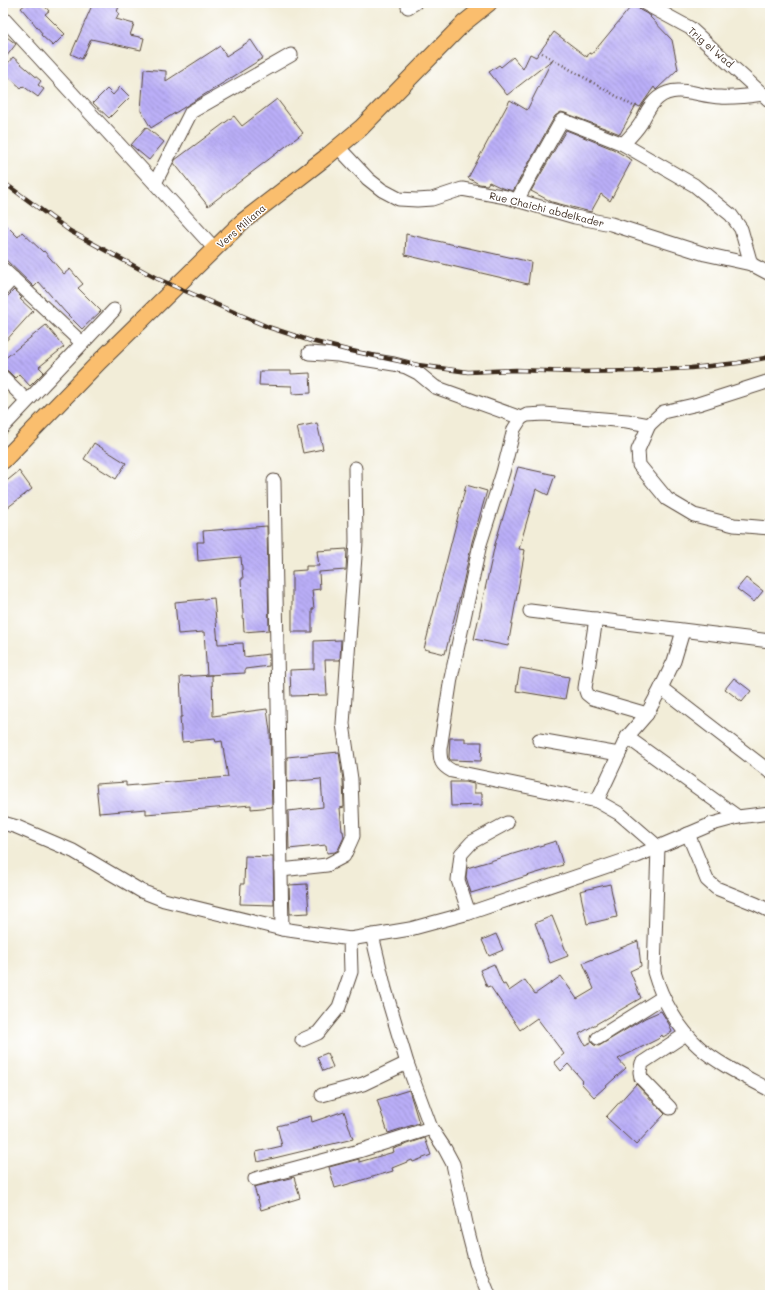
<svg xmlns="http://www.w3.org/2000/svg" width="773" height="1298" viewBox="0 0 773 1298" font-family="Mali,sans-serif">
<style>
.building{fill:url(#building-back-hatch)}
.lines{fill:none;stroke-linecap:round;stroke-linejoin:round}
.minor-casing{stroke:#56473a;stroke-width:15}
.major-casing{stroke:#56473a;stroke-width:18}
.path{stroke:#56473a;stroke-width:2.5;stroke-dasharray:1 3;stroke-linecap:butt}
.minor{stroke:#fff;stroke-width:13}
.major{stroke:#fabe6e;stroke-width:16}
.rail-casing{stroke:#3b2a1e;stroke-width:4.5}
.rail{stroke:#fff;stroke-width:3;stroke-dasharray:9;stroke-linecap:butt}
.labels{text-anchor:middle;stroke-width:3;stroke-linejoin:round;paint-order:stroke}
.street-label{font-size:10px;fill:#3b2a1e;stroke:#fff}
</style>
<defs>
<pattern id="building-back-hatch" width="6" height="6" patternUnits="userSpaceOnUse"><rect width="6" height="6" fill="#baaef8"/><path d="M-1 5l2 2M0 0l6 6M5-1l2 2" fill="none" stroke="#988ec8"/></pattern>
</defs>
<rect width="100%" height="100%" fill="#fff"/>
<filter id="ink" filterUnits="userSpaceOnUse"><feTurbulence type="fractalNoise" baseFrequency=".025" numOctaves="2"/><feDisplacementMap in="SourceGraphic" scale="8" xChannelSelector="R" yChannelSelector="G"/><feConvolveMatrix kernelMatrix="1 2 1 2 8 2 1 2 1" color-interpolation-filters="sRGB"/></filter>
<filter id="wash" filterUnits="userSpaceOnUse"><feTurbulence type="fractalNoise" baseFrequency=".012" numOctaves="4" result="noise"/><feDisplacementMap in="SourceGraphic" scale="16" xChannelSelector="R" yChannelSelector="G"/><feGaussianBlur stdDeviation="0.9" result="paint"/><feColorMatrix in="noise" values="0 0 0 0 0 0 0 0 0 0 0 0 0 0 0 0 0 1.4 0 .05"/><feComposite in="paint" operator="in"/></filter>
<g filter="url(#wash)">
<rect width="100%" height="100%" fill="#f2edd8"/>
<g id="blocks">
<g class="building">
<path d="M27,3H42L49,11L45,14L65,34L53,46L41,35L42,33L21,8Z"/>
<path d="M93,3H120L117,12L119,13L116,19L134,24L130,35L144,38L141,50L91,39L82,59L71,54Z"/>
<path d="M634,3L640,10L651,16L650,17L672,40L678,69L656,90L654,87L640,107L636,105L620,134L565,113L561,112L555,116L513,191L502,188L489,182L487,185L479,184L468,178L510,100L527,110L552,60L507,95L489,72L499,65L501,67L513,57L523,69L530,54L536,57L554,32L587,57L589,53L592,54Z"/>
<path d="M3,34L16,44L3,61Z"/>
<path d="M251,40L263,58L151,128L141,111L144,69L166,71V81L220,46L226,56Z"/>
<path d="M13,57L41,81L38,85L44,89L38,97L23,86L21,88L3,72V69Z"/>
<path d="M120,87L130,97L109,118L93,103L107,89L113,95Z"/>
<path d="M277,99L303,133L208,206L174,163L175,160L234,116L242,126Z"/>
<path d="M146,127L164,142L149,160L131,145Z"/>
<path d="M566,130L613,149L632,160L610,201L601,194L591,212L552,202L531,191Z"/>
<path d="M3,222L18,237L22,232L43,252L44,251L64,274L70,269L83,284L78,288L101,311L82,329L65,312L39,282L34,287L3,257Z"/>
<path d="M406,234L531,262L528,284L405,255Z"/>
<path d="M14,290L22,298L20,299L33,311L3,344V301Z"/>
<path d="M46,325L64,347L39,367L44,372L30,386L19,374L15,378L8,371L3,369V360Z"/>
<path d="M260,371H291V374L310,373L311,393L292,394V386L259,385Z"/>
<path d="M317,423L323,449L303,453L297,427Z"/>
<path d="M94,443L126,463L116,479L84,459Z"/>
<path d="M518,467L555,475L548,495L536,489L519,549L525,550L508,646L474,639L495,544Z"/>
<path d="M19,471L32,489L3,511V484Z"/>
<path d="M466,485L487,491L472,542L463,584L445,654L424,649Z"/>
<path d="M267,526L269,630L244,632L241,579H243L241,557L198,561L197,542H204L203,531Z"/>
<path d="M347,549L346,570L319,572L320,589L312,590L314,609H312V632H292V571L306,570V566H319L317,551Z"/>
<path d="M746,578L763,591L754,602L737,589Z"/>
<path d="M214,598L218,644L243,643L244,657L269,654V666L245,669V673L207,675L204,632L178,634L175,602Z"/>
<path d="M341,640L340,660H325L327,695L291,696L290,670L314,669V641Z"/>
<path d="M520,668L569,677L565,699L516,691Z"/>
<path d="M212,675L213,716L267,709L270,731L272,807L251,809V805L146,814V809L99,813L96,784L126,782V786L228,777L222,741L216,742L215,739L182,742L180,717H182L180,677Z"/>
<path d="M734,678L751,691L742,702L725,689Z"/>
<path d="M450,738H465V742H482L481,761L450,760L449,757Z"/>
<path d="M339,752L343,780L344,807L340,808L342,831H343L344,837L338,850L335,852L327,853L326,845L289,849L288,811L323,807L321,779L287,782V757Z"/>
<path d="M450,782H465L474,784V793H482V805L451,806Z"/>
<path d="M556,841L563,865L471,893L466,877L467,868Z"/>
<path d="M245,856L273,857L274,905L240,904L241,884H244Z"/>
<path d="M307,884L309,913L290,914L289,885Z"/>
<path d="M610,884L617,917L587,924L580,891Z"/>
<path d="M552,916L568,956L550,963L535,923Z"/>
<path d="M496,934L503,950L489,956L482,940Z"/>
<path d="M638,941L641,966L630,971L641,998L579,1034L585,1045L591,1042L594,1045L599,1046L645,1018L661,1011L669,1024L672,1032L663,1037L662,1035L658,1039L618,1059L626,1068L594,1097L581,1083L583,1081L568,1064L561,1071L554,1062L564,1054L537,1018L520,1030L490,986L487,987L480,970L494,964L503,985L505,984L509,991L525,980L535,994L561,976L577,999L594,989L583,963Z"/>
<path d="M327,1053L333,1067L323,1071L317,1057Z"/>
<path d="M636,1084L665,1114L636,1145L606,1117Z"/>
<path d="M409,1090L419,1123L388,1133L377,1100Z"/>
<path d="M344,1111L353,1139L258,1162L256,1152L282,1146L277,1126L297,1121L296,1120L311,1116L312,1122Z"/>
<path d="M425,1138L431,1155L413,1162L412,1160L392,1168L393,1171L335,1188L329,1167L359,1159V1162L394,1152L393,1149Z"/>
<path d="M294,1177L300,1198L261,1210L254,1187Z"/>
</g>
</g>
</g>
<g filter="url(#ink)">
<use href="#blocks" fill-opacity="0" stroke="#56473a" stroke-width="1"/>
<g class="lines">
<defs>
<g id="minor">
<path d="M644,3L690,28L770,101"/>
<path d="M408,7L415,3"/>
<path d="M3,18L215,249"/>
<path d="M623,144C629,138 636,131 641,123C646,114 649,105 658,98C677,83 699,97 720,97C734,98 749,96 763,94"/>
<path d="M338,147L368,179L382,190L399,199L417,200L432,199L462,189L506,197L575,217L611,224L705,254L751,264L770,274"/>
<path d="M155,183L191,112L291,55"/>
<path d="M517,200L562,120L623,144L694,185L731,215L741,229L751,264"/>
<path d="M3,269L82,343"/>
<path d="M3,289L13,278"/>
<path d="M309,353L338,355L394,364L406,367L418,373L435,387L521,418"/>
<path d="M3,377L27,401"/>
<path d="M770,381L698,404L663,412L649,425L627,421L544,414L527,415L521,418L514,429L503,472L480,544L451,678L440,749C440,761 441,765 452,771L597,801L620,814L658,847L654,972C662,1000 678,1028 699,1047C718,1064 748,1078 770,1090"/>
<path d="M649,425L638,450L639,465L667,499L694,515L734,525L770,528"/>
<path d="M3,427L114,310"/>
<path d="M274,481L282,929"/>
<path d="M530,611L770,641"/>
<path d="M596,619L585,688L587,694L592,698L647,714"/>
<path d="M661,688L770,772"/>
<path d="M627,737L738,817"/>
<path d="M539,740L619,754"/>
<path d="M597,801L627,737L647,714L661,688L674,661L683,631"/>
<path d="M3,823L17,827L73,851L141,891L164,900L282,929L350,939L410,929L469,913L637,856L712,824L738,817L770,813"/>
<path d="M688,834L707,880L716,888L756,904L770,911"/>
<path d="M281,870L327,865L344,856L353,836L351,779L343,724L356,542L355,468"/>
<path d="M469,913L458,880L461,854L472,842L507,823"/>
<path d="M372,935L385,989L407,1063L431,1128L445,1149L453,1164L467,1228L476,1263L489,1295"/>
<path d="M598,1038L663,997"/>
<path d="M302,1040L318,1033L339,1007L351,972L350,939"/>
<path d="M322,1095L363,1084L407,1063"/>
<path d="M670,1108L641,1078L640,1072L642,1063L686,1034"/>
<path d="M255,1179L359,1151L431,1128"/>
</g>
<path id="major" d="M3,461L100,361L242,222L325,158L361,128L464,23L489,3"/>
</defs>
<use href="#minor" class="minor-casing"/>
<use href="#major" class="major-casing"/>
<path class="path" d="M542,53L635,107"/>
<use href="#minor" class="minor"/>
<use href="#major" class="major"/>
<defs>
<path id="rail" d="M3,182L70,231L158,279L268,327L311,341L347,350L418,365L468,372L516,370L575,372L637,371L691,368L738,363L770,357"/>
</defs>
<use href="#rail" class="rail-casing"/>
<use href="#rail" class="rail"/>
</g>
</g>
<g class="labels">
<g class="street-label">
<text transform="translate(711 47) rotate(41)" y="4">Trig el Wad</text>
<text transform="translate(547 209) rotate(14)" y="4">Rue Chaichi abdelkader</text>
<text transform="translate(241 226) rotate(-41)" y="4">Vers Miliana</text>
</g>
</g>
<rect width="773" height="1298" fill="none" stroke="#fff" stroke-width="16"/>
</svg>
